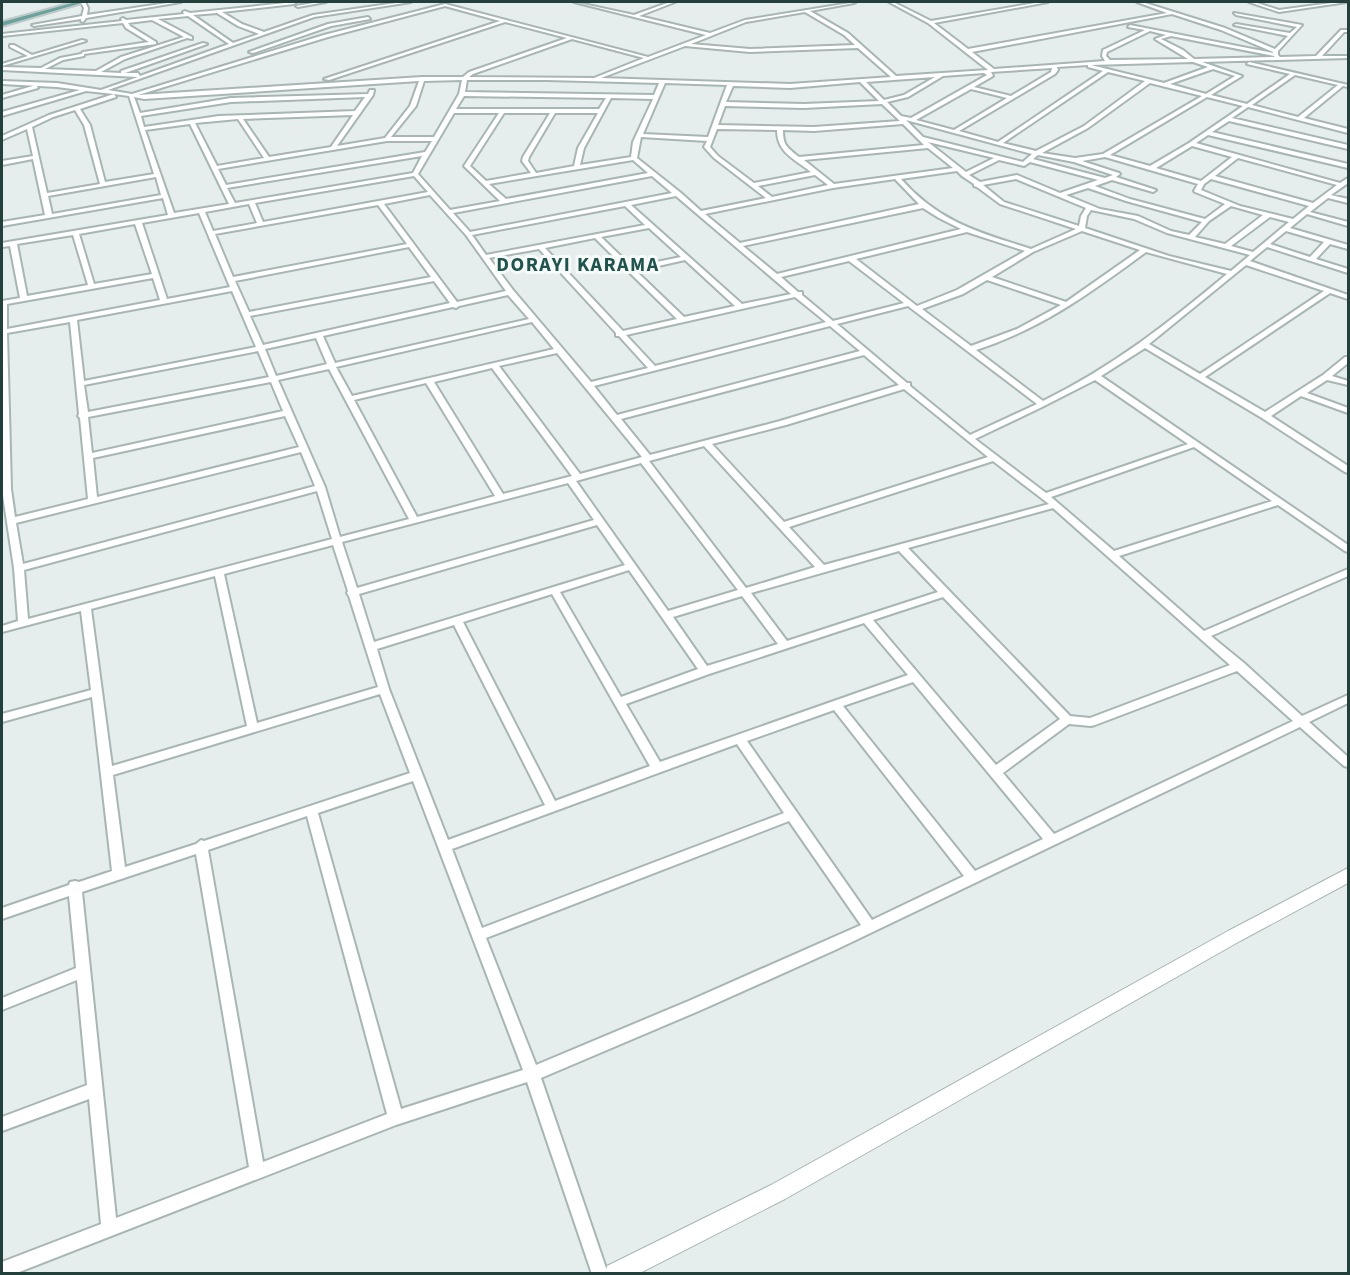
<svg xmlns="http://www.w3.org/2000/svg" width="1350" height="1275" viewBox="0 0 1350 1275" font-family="'Source Sans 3',sans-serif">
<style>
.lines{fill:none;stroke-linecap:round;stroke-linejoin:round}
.minor-casing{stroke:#a7b6b4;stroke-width:4}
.tertiary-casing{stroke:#a7b6b4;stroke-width:2}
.primary-casing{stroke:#c2cac9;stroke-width:4}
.minor{fill:#fff;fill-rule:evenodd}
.tertiary{fill:#fff;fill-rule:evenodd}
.primary{fill:#6aa39e;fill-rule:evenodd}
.labels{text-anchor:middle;stroke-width:6;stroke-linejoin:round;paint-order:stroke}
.far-district-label{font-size:20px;font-weight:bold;letter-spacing:1.5px;fill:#20534e;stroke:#f6faf9}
</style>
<rect width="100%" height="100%" fill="#e5eeec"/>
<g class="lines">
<defs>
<g id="minor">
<path d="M81,2H85L88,8L87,15L174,2H181L86,18L83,22L81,21V19L34,26L32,25L82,16L84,8Z"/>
<path d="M296,2L294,4L222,12L242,24L264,32L313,15L403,2H411L314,17L108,90L132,94L324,35L445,4L648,57L706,35L574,2L634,15L670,2H675L639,16L710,33L745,20L856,2L854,3L810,11L848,33L896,76L988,70L928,23L889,2H893L931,21L1041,2H1048L934,23L968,49L1167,13L1137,2H1142L1225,28L1275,49L1288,36L1234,25L1236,24L1290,33L1297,27L1236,15L1234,13L1302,25L1278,51V55L1280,57L1316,56L1341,30H1348V32H1344L1322,56H1348V58L1202,62L1242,76L1211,95L1247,104L1290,74L1247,64L1249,62L1348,85V87L1343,86L1304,118L1348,129V133L1248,107L1232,118L1348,145V149L1229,121L1212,132L1348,164V168L1208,135L1196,143L1340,183L1348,178V183L1331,195L1348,199V203L1328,198L1310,212L1348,222V226L1307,214L1290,228L1348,245V249L1330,244L1316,259L1348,269V273L1267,247L1250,261L1348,295V299L1330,293L1205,377L1265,412L1323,375L1345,357H1348V363L1332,376L1348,381V385L1327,380L1307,393L1348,408V413L1301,396L1271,416L1348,466V473L1345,472L1262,418L1145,348L1101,376L1348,545V552L1345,551L1278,505L1119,556L1204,631L1348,569V576L1211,636L1244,663L1302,716L1348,695V703L1309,722L1348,757V767L1344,766L1300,727L835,950L701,1010L541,1078L608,1274H592L527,1082L396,1125L14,1274H2V1262L101,1224L89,1099L2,1131V1117L87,1085L77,980L2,1010V998L76,968L69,896L2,919V908L69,885L70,882L75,881L79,882L112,871L92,697L2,722V714L91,690L81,611L2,632V626L18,621L14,568L2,489V301L20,298L10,246L2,247V243L168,215L163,198L2,226V222L45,215L33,159L2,165V161L33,156L27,129L4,139L2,140V136L49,115L114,94L86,91L2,116V112L80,90L57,87L2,84V81L57,83L101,90L138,77L2,70V67L41,68L60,58L81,54L83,52L149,42L126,28L123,23L2,36V34L122,21L121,19L123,18L126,20L184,14L183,12L185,11L190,13ZM445,6L500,21L324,79L329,80L505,22L567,38L469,72L463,77H422L138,95L328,37ZM805,12L844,35L855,45L750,49L691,44L746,22ZM217,13L238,26L259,34L233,43L193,15ZM1172,14L1221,30L1273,52V53L1130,25L1128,27L1145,30L1103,50L1102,56L1105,61L994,69L972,52ZM188,16L229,44L140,76L138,73H125L207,44L203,43L121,71V73L101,72L125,59L187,38L192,39V37L158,19ZM152,20L184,37L121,57L96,71L45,69L63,60L84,56V54L156,44V42L130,26L128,23ZM1150,31L1166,35L1155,39L1188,59L1110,60L1106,56L1107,52ZM1171,36L1274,56V57L1194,59L1183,50L1161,39ZM572,39L644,58L594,78L469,77L473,74ZM685,46L750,52L858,48L891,77L790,84L601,78ZM1193,62L1208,67L1164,83L1091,65ZM1088,65V67L1103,71L998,142L959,131L1055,74L1058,70L1057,67ZM1052,68L1051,72L1011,96L974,87L993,76L991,72ZM1213,69L1235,76L1206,94L1170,84ZM1108,72L1145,81L1084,126L1036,151L1003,143ZM984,73L987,75L911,118L901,116L887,102L908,97L943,76ZM1295,75L1338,85L1298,117L1252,105ZM935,77L904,95L884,100L866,82ZM462,80L459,94L434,137H391L416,106L424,81ZM467,80H547L659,83L654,95L465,92ZM419,81L410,106L385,138L337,146L373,95L374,90H370L368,94L231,98L140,113L134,97L144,99ZM860,82L879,101L804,104L726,102L733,86L790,88ZM665,83L727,85L708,137L643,134ZM1150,83L1202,96L1103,154L1075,158L1042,153L1088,128ZM971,89L1007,98L954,130L916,120ZM114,94L129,96L154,174L105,182L90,125L80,109L116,97ZM464,96L606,98L599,109H456ZM365,97L355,111L219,116L144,127L141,116L231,102ZM1207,97L1243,106L1189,143L1150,166L1110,155ZM611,98L653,99L633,142L631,157L580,165L584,148ZM882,104L900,121L814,127L718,125L725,106L804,108ZM75,110L84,125L100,184L47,193L32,127L53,117ZM454,113H499L464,166L500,201L450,210L418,174ZM504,113H550L523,157L522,161L531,173L486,181L470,166ZM555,113H598L578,148L574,166L536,173L528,161L529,157ZM353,115L331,147L269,157L243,119ZM238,119L264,158L217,166L195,123ZM906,120L1032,154L1023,162L923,137ZM190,124L229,204L174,213L145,130ZM903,124L924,145L799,157C787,147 783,146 783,130L814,131ZM717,129L777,130C777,153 795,159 811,172L754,183L718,156L710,147ZM641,137L707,141L704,147L714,158L766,198L701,211L681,193L637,158ZM387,141H432L425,152L226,185L218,169ZM928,142L994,158L966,172ZM1192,146L1232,157L1201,181L1156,168ZM928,148L953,168L834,184L804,160ZM1038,155L1074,162L1113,175L1105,178L1033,159ZM422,156L413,173L235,203L227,188ZM1105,157L1198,184L1194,191L1195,192L1225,204L1205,219L1130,199L1095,186L1112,180L1153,192L1156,190L1116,177L1120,174L1119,173L1082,161ZM1238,158L1337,185L1313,203L1215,176ZM633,160L648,173L506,199L489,184ZM999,160L1024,166L1030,162L1098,180L1060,193L1017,175L980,182L969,175ZM957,171L962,176L974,184V186L977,187L1000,204L1076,229L1031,249C978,232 939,222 901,179ZM815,175L828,185L772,197L758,186ZM414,176L428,192L263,222L255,203ZM652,176L672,193L470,232L453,213ZM156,177L161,195L52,214L48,196ZM895,179L919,204L740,243L705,214L833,188ZM1016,179L1086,208L1081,216L1079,226L1004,202L983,185ZM1211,179L1309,206L1293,219L1240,206L1201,190L1204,184ZM1088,188L1126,201L1202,222L1189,235L1171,231L1138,216L1100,209L1066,195ZM430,195L466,235L506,291L457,302L384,204ZM676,196L791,294L742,304L631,205ZM249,204L257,223L213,231L205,212ZM378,205L407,244L233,277L215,234ZM625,206L645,225L486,255L472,235ZM1231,206L1263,215L1225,244L1195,237L1209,221ZM923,208L939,218L961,229L777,274L743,246ZM1091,210L1134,219L1167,233L1250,255L1231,271L1169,256L1085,228L1087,216ZM199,213L230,287L167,299L142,223ZM1270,217L1289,222L1253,252L1231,246ZM135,224L152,274L94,284L79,234ZM649,228L681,257L632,267L601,237ZM1082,231L1140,250L1066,302L992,277L1033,252ZM1286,231L1324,242L1310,257L1270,244ZM967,232L1025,251L957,290L917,306L856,259ZM73,235L88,285L27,296L17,244ZM595,238L626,269L627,271L629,272L677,319L623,331L545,248ZM409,247L431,277L249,312L235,281ZM539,249L616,333V336H619L648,368L591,382L513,290L489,258ZM1146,252L1227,274C1167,324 1114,366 1043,401L976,350C1043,328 1090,293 1146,252ZM685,260L735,306L684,317L636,271ZM849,261L904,303L833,321L802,295V292H798L781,277ZM1246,265L1324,291L1200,374L1149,344ZM153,278L160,300L7,329V304ZM987,280L1061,305L1017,329L971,346L922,309L963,294ZM434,281L450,303L263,345L250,316ZM232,291L256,347L84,381L77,320ZM508,295L529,319L335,363L323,336L453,307L456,308L459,306ZM795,297L826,322L655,366L626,335ZM908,306L1037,404L970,435L910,386V383H907L837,324ZM70,322L79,414L78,416L80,418L88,499L15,517L11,489L7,333ZM532,322L554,349L352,396L336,367ZM830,326L860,351L617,415L594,386ZM316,338L327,364L276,376L265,349ZM258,351L269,377L88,412L84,385ZM557,353L642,457L580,474L499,366ZM864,355L899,385L780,421L650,455L621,419ZM492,368L572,476L503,494L434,382ZM329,369L409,519L340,537L325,487L278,380ZM1095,380L1188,444L1046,493L975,439L1040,408ZM271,382L283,411L92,453L88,417ZM426,383L495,496L417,517L354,400ZM904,389L988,457L784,522L712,444L786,425ZM285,416L299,447L97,497L93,458ZM704,446L815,567L746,588L649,461ZM1194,447L1272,501L1114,551L1051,497ZM301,452L315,486L23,564L16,523ZM993,461L1049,504L824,565L789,527ZM641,463L738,590L668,611L576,481ZM568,483L594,520L357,588L342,542ZM317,491L332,539L28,619L24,570ZM1053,508L1230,665L1090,718L1070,716L908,548ZM597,525L625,565L374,642L359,594ZM333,545L348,591L347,593L349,596L378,687L257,723L224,574ZM899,551L938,592L787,641L751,593ZM629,570L698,669L621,697L560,592ZM215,576L247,726L112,766L91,609ZM552,594L650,766L555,801L463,622ZM742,596L778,644L707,666L673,617ZM943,597L1060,719L996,765L873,620ZM864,623L908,675L660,762L626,704L709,674ZM454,625L545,805L448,840L389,689L377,649ZM1237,671L1293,721L1054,834L1003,773L1069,724L1091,726L1095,725ZM913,682L1043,839L975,871L843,706ZM380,694L410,773L204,841L201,840L196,844L125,867L113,775ZM834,710L964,876L872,920L747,741ZM737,744L784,813L482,928L452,849ZM413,781L523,1070L401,1109L318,813ZM307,816L387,1114L263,1162L208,850ZM789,821L861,925L691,1000L536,1065L486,938ZM196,854L249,1167L116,1218L82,892Z"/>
<path d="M319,2H326L298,7L296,6Z"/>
<path d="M1249,2H1254L1279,10L1339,2H1347L1279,12Z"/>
<path d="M368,17L370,19L331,26L253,53L249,52L328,24Z"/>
<path d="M82,40L86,41L2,66V64L28,56L10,47V45H14L32,55Z"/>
<path d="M36,85L38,88L2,98V95Z"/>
</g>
<path id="tertiary" d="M1348,868V883L1240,941L785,1199L638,1274H605L607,1266L771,1185L1228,931Z"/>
<path id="primary" d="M76,2H85L2,26V22Z"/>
</defs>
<use href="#minor" class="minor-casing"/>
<use href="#tertiary" class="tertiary-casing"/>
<use href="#primary" class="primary-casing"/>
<use href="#minor" class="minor"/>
<use href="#tertiary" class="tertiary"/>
<use href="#primary" class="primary"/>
</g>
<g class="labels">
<g class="far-district-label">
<text x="578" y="271">DORAYI KARAMA</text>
</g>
</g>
<rect width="1350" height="1275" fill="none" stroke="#24403d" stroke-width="6"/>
</svg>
